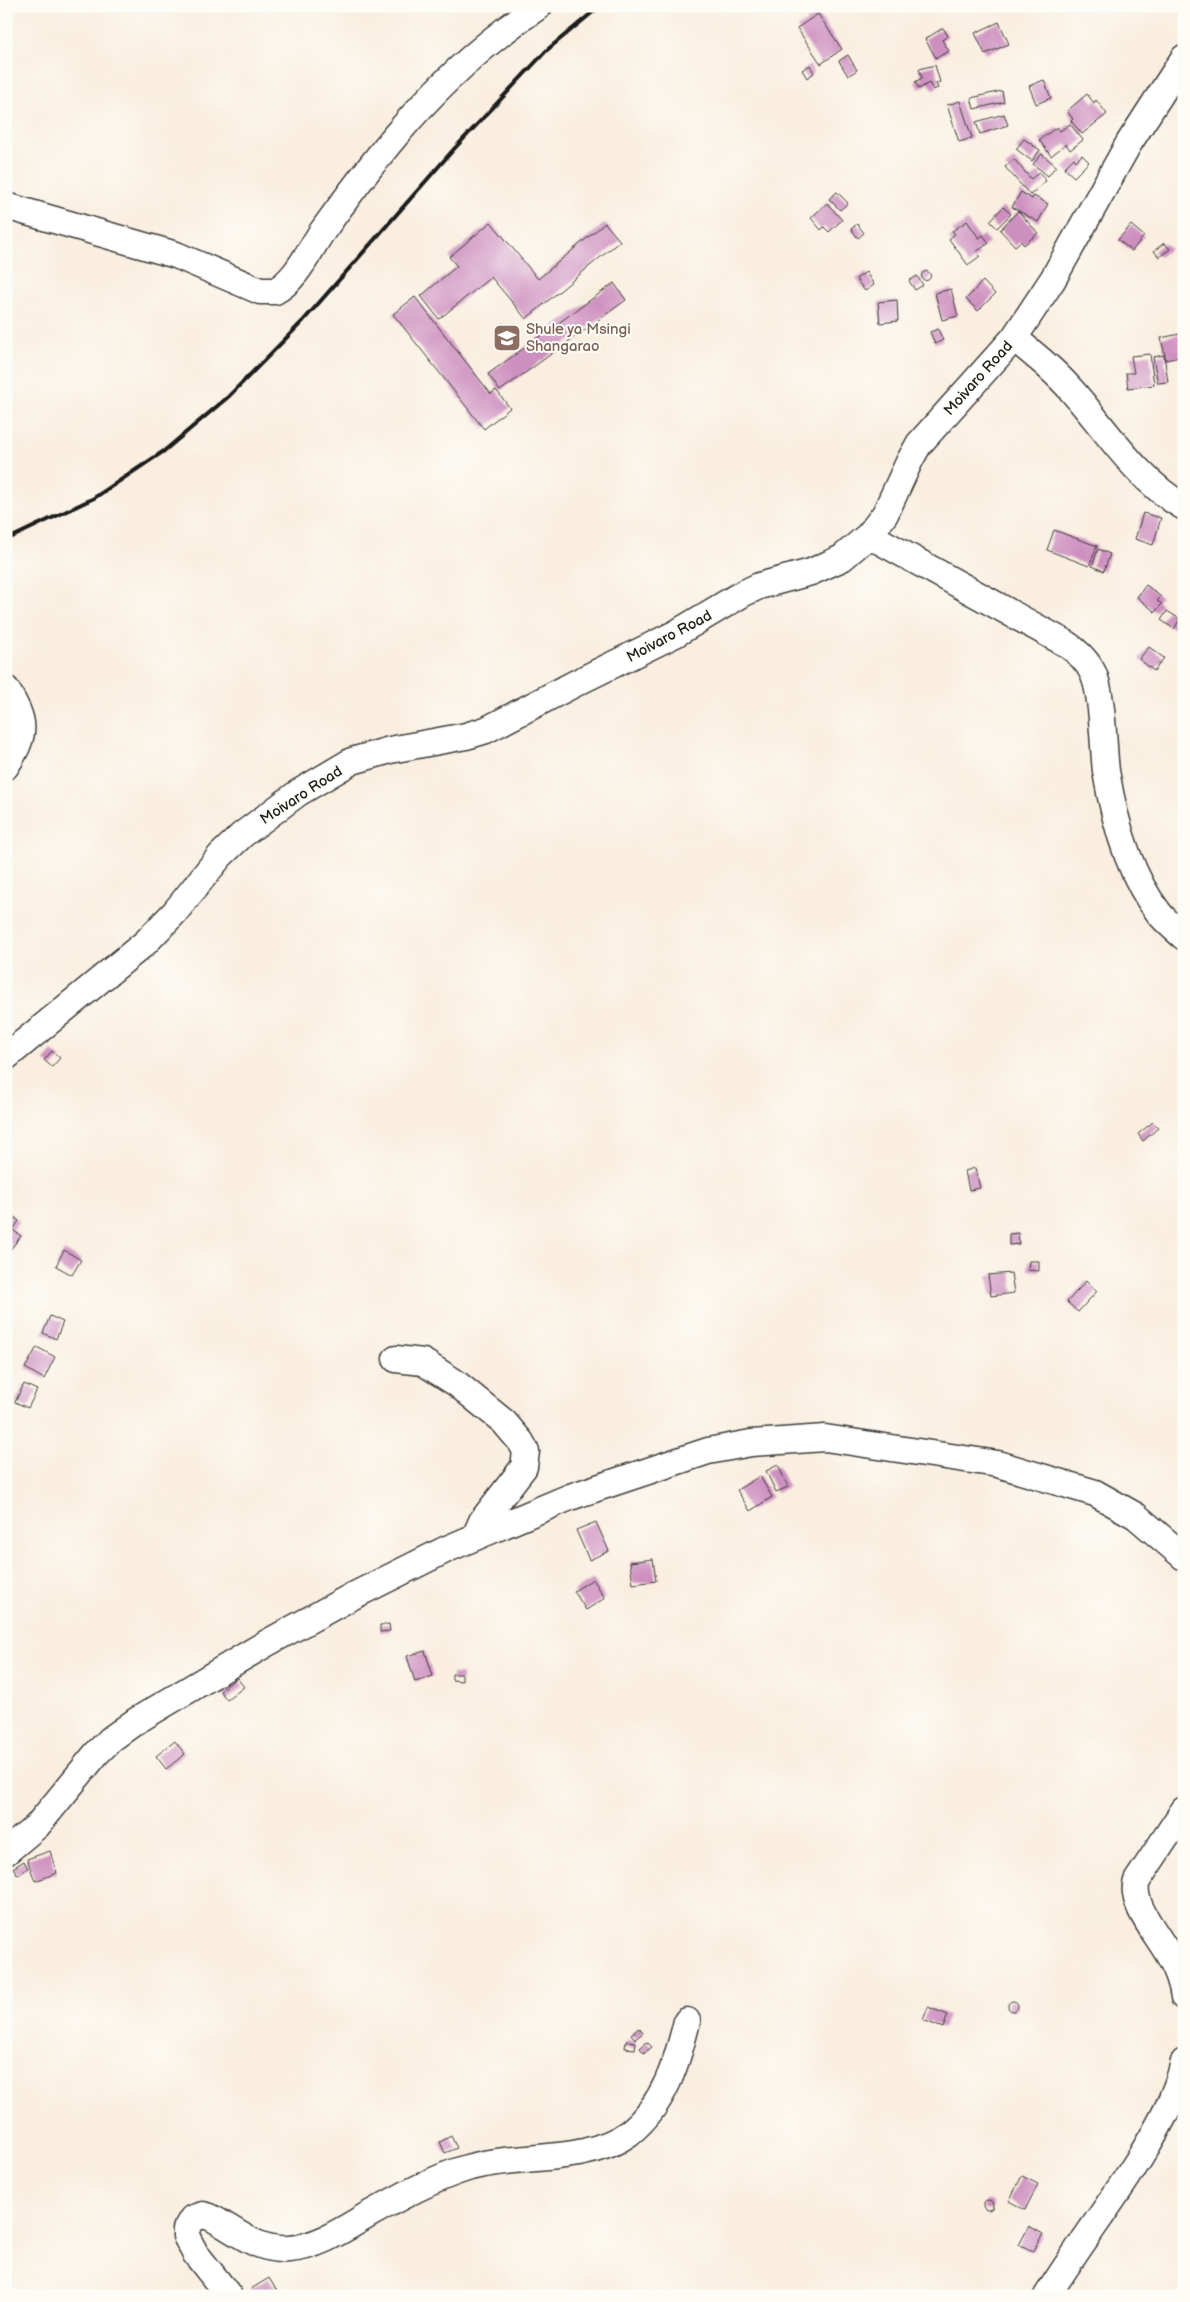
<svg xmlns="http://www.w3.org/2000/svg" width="1190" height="2302" viewBox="0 0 1190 2302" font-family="'Balsamiq Sans',sans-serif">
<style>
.building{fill:#cd8fc0}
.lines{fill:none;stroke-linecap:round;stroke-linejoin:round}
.minor-casing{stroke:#3d3c39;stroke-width:29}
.minor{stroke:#fff;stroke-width:26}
.rail{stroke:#1c1c1c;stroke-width:4}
.labels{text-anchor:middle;stroke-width:4;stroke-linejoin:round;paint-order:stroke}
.education-label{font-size:15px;fill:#785e54;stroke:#fdfcf7;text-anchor:start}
.street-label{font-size:15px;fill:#1c1c1c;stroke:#fdfcf7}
</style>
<rect width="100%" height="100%" fill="#fdfcf7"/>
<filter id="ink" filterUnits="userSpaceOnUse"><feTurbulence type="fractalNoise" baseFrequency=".02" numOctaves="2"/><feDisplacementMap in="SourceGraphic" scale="10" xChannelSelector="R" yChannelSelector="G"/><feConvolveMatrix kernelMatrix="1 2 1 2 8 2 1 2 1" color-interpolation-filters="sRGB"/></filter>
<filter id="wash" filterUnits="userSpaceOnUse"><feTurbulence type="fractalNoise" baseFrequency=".0096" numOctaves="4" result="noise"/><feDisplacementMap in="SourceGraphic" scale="20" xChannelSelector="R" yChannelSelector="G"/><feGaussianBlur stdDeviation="1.12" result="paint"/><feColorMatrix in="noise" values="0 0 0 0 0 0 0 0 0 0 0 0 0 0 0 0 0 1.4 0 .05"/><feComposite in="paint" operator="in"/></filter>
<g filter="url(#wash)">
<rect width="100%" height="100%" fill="#f9eedf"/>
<g id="blocks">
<g class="building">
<path d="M818,14L842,49L821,64L797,28Z"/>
<path d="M999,22L1009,44L985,54L975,33Z"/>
<path d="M943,28L948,36L942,40L949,51L936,58L925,39Z"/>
<path d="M848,55L857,70L848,76L839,61Z"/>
<path d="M810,65L814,73L807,78L802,70Z"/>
<path d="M935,65L940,82L936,83L938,88L933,90L929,83L919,89L915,82L922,78L919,69Z"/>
<path d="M1044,80L1051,98L1036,104L1029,86Z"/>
<path d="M1002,91L1004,102L974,109L971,98Z"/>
<path d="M1087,94L1094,103L1096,100L1107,114L1082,134L1071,121L1073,119L1067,111Z"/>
<path d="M960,101L972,138L959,142L947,105Z"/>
<path d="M1004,114L1008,125L980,134L976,122Z"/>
<path d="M1070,124L1083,140L1070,150L1066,144L1051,156L1039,140L1057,127L1060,131Z"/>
<path d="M1024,139L1040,150L1032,161L1016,149Z"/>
<path d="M1042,154L1056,166L1048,176L1033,164Z"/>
<path d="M1082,155L1089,162L1074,177L1064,168L1074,158L1076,161Z"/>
<path d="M1014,159L1031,179L1039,172L1046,181L1030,195L1005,167Z"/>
<path d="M837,192L848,203L840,210L829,199Z"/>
<path d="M1021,192L1032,199L1034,196L1048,204L1038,222L1012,207Z"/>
<path d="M827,203L842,220L829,232L824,227L821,230L811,218Z"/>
<path d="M1003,207L1011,214L997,228L990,221Z"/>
<path d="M1018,211L1038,233L1024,245L1021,241L1015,246L1000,230Z"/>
<path d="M967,221L979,238L983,235L989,243L976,252L980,256L968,265L949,239L955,234L952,231Z"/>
<path d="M491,222L538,279L605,223L620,241L526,319L491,277L439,319L421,296L457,266L449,257Z"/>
<path d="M857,224L864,233L858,238L851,229Z"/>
<path d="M1131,225L1144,236L1132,251L1118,240Z"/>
<path d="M1164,243L1170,249L1159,257L1154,251Z"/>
<circle cx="926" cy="276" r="4.5"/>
<path d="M866,272L874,285L865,291L856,279Z"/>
<path d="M917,276L923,285L915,290L909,281Z"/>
<path d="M983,281L995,294L978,311L966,299Z"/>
<path d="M614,283L626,300L500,391L488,374Z"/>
<path d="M951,289L958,316L942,320L935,293Z"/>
<path d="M415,297L491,394L496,390L510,408L484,429L393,314Z"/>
<path d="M897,300L898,321L880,323L878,302Z"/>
<path d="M938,329L943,340L935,344L930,332Z"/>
<path d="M1184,333V356L1166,360L1161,338Z"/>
<path d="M1150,354L1154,385L1128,388L1126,373H1134L1131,356Z"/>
<path d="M1164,355L1168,382L1158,383L1153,357Z"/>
<path d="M1143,513L1161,518L1153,545L1135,539Z"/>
<path d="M1054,530L1097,546L1089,566L1047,550Z"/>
<path d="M1098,549L1110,554L1104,571L1092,566Z"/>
<path d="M1146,585L1161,597L1157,601L1162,604L1155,612L1137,597Z"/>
<path d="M1167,611L1180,619L1174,629L1161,620Z"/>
<path d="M1149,647L1164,658L1154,671L1139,659Z"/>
<path d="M52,1051L60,1058L52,1067L44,1060Z"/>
<path d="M1153,1122L1158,1128L1143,1141L1138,1134Z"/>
<path d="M975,1168L980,1188L969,1190L965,1171Z"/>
<path d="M8,1212L19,1221L13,1230L21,1236L6,1255V1215Z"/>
<path d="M1018,1233L1019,1244L1009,1245V1234Z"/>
<path d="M64,1250L81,1260L72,1275L56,1266Z"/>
<path d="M1029,1261H1039V1271L1028,1270Z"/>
<path d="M1011,1273L1014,1293L991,1296L988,1275Z"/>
<path d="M1086,1281L1097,1291L1078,1312L1067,1302Z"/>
<path d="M50,1316L63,1322L56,1339L43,1333Z"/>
<path d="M37,1347L55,1357L44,1379L25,1368Z"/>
<path d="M24,1384L37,1390L28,1408L15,1402Z"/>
<path d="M778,1465L788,1487L776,1492L766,1471Z"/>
<path d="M760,1476L772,1497L750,1511L737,1490Z"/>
<path d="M596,1522L609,1551L589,1560L576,1530Z"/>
<path d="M653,1559L656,1581L633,1584L630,1562Z"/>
<path d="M593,1579L605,1598L586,1610L574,1591Z"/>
<path d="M389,1624L390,1631L380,1632V1625Z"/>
<path d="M425,1651L433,1676L415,1682L407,1656Z"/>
<path d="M452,1674H462V1681L452,1680Z"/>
<path d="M237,1678L244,1687L227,1700L220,1691Z"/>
<path d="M175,1741L185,1754L166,1769L156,1756Z"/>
<path d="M50,1851L57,1873L35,1881L27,1859Z"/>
<path d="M24,1861L28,1868L18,1875L13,1868Z"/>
<circle cx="1013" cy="2006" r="5"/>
<path d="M928,2007L948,2015L943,2028L923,2020Z"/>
<path d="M639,2028L643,2033L635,2039L631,2034Z"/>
<path d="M626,2041L636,2042L635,2049L625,2048Z"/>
<path d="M647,2042L652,2047L644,2053L640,2048Z"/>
<path d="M451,2136L457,2148L445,2153L440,2142Z"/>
<path d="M1022,2176L1038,2184L1025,2210L1009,2201Z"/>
<circle cx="988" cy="2205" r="5"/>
<path d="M1029,2226L1043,2234L1032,2252L1019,2245Z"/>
<path d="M269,2278L280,2296H255L251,2289Z"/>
</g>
</g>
</g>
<g filter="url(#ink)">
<use href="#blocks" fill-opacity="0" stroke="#3d3c39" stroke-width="1"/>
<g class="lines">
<defs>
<g id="minor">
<path d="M6,206L176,255L260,291H275C297,280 310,248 324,229C347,197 371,165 396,135C439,84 483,43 539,6"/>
<path d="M1014,338C1035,355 1056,372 1073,392C1107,431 1138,481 1184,507"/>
<path d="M869,535L1065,643C1077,651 1087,660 1093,673C1103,694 1103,746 1106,771C1114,819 1128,874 1159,913C1166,922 1175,929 1184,937"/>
<path d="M6,689C26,723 27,732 6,766"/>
<path d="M6,1057L145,943L175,912L220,856L242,835L298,793L352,761L390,750L466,736L486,730L576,683L675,634L742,594L759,586L811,572L842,558L869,535L885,514L910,460L919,444L1014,338L1053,279L1129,143L1184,58"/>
<path d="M396,1359L423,1362L456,1383L504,1422L521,1442L526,1451L524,1467L482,1521L475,1537"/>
<path d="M1184,1810L1137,1881C1129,1904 1159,1936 1170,1957C1177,1969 1182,1983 1184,1997"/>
<path d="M6,1852L37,1826L96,1754L111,1739L136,1721L267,1643L349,1598L447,1549L570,1497L708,1451L751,1443L825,1438L998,1464L1095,1493L1136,1516L1184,1557"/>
<path d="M229,2296L195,2253L186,2236V2229L192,2219L203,2215L210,2217C237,2231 256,2251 289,2249C318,2247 344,2229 368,2215C400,2197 432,2179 467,2168C517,2153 586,2165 629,2133C664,2105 677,2063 687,2021"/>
<path d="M1047,2296C1077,2248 1111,2204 1141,2156C1159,2126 1176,2097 1184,2062"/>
</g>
</defs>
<use href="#minor" class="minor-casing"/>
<use href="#minor" class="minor"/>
<path class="rail" d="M6,540L94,498L164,451L228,397L303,321L454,149L547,50L600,6"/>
</g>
</g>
<defs>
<symbol id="school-square" viewBox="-11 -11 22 22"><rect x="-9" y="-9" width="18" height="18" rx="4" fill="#8d6e63" stroke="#fdfcf7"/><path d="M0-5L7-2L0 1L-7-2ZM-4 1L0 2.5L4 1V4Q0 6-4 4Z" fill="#fff"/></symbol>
</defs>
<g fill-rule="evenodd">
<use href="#school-square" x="491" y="322" width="32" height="32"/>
</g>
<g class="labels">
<g class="education-label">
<text x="526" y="334">Shule ya Msingi<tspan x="526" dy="17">Shangarao</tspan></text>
</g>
<g class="street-label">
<text transform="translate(978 378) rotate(-48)" y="5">Moivaro Road</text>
<text transform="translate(669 636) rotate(-28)" y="5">Moivaro Road</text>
<text transform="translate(301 795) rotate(-33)" y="5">Moivaro Road</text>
</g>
</g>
<rect width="1190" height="2302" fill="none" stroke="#fdfcf7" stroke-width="25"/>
</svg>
